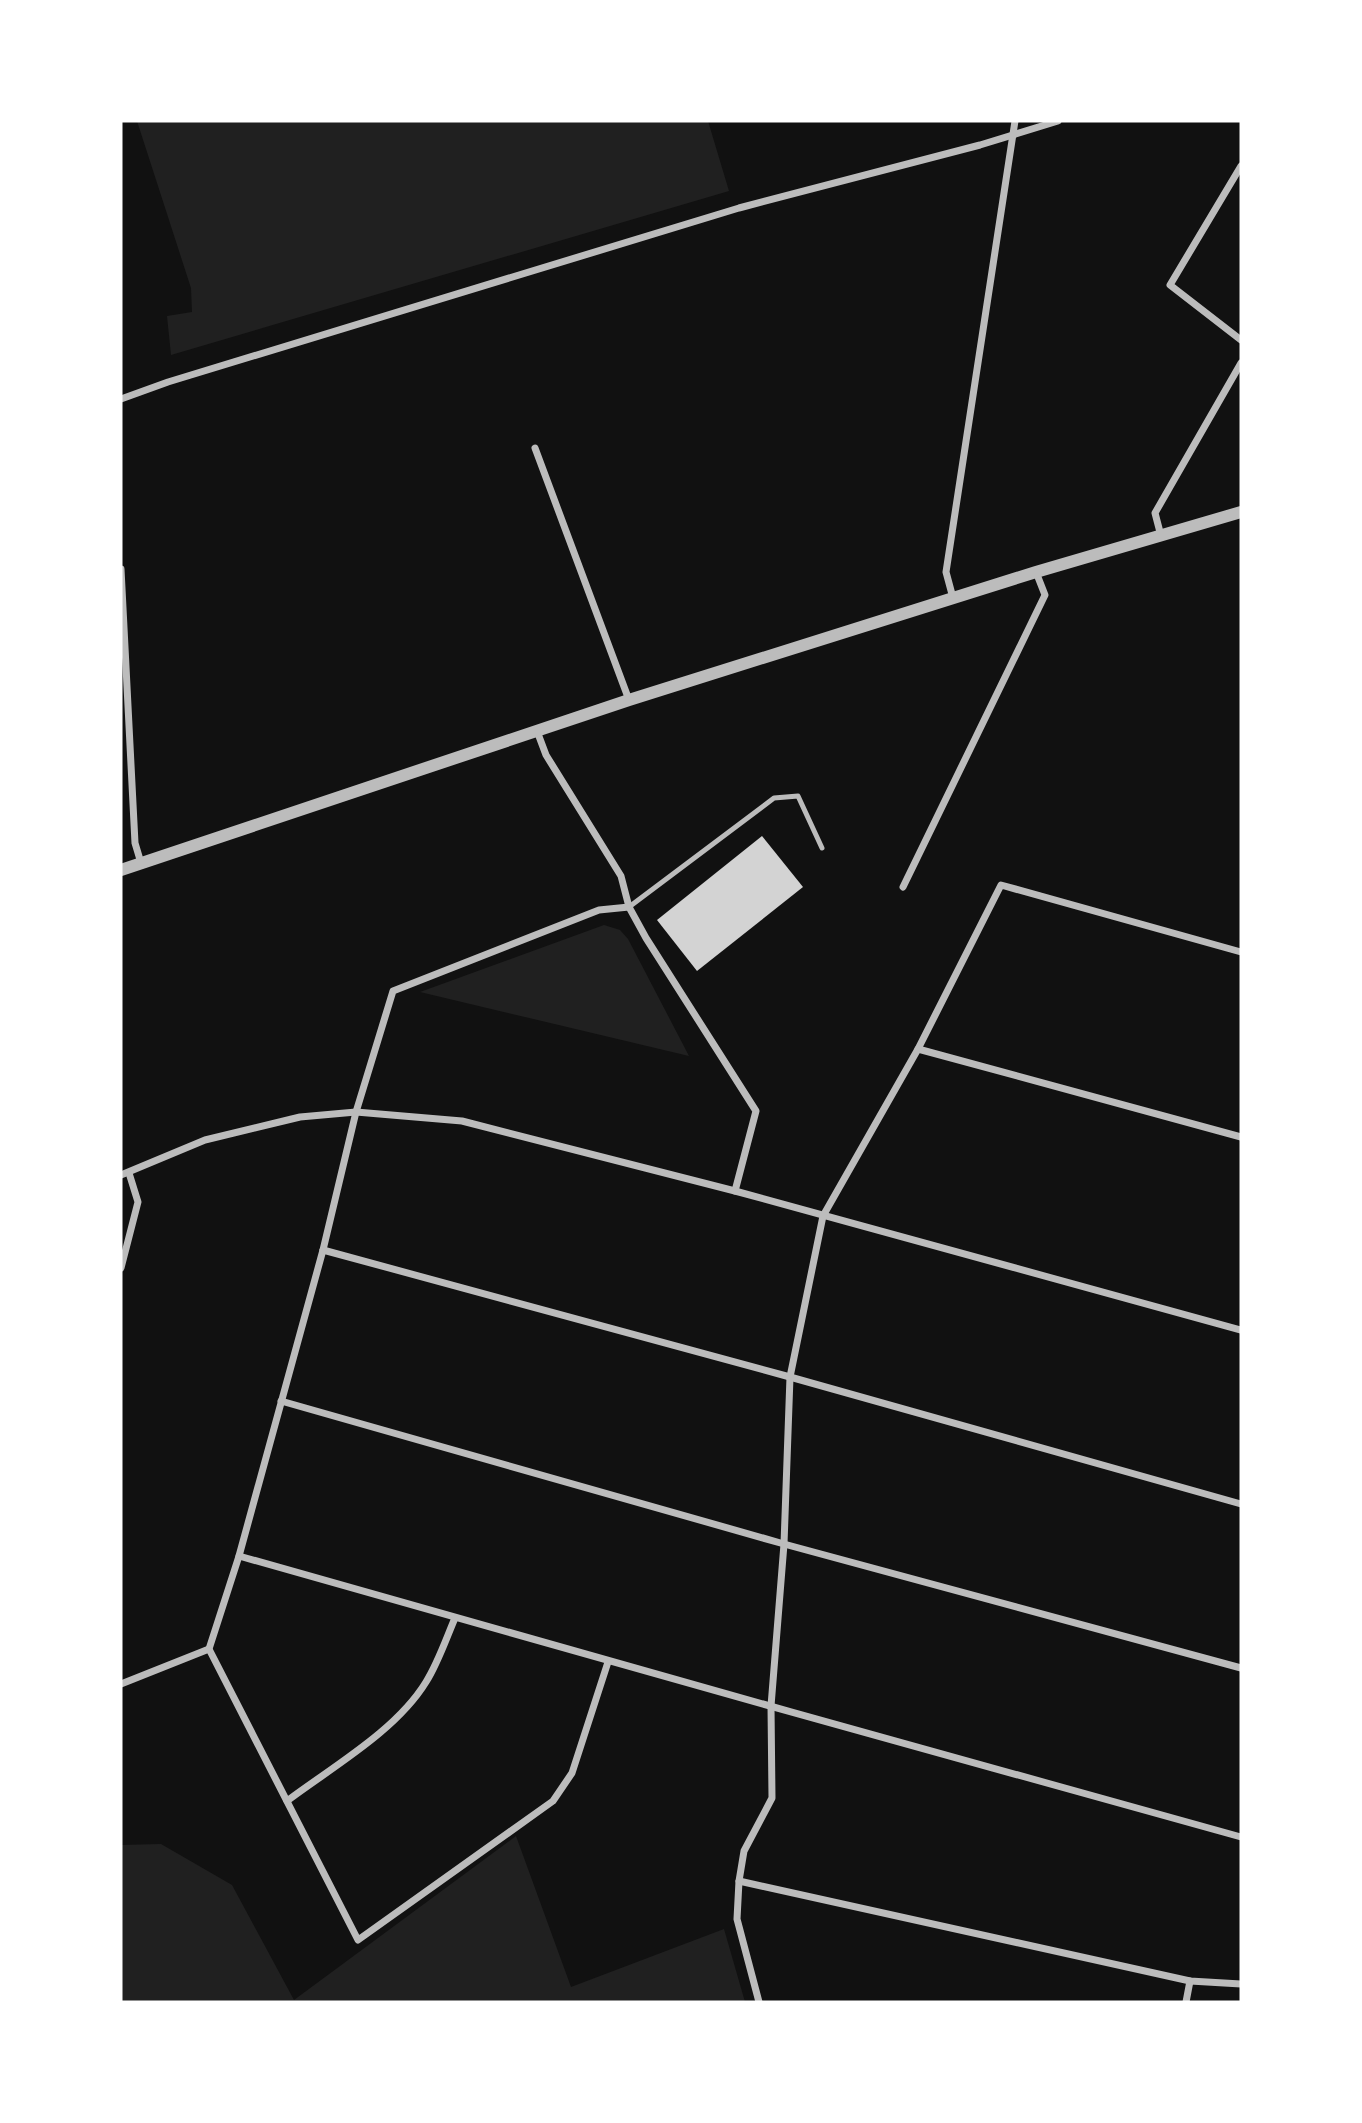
<svg xmlns="http://www.w3.org/2000/svg" width="1362" height="2123" viewBox="0 0 1362 2123" font-family="'Space Grotesk',sans-serif">
<style>
.green{fill:#202020}
.building{fill:#d3d3d3}
.lines{fill:none;stroke-linecap:round;stroke-linejoin:round}
.service{stroke:#bcbcbc;stroke-width:5}
.minor{stroke:#bcbcbc;stroke-width:7}
.tertiary{stroke:#bcbcbc;stroke-width:12}
</style>
<rect width="100%" height="100%" fill="#111"/>
<g class="green">
<path d="M137,121H708L729,191L171,355L167,316L192,312L191,288Z"/>
<path d="M604,925L620,930L628,939L689,1056L420,992Z"/>
<path d="M516,1836L571,1987L724,1929L745,2002H121V1845L161,1844L232,1885L294,2000Z"/>
</g>
<path class="building" d="M762,836L803,887L697,971L657,920Z"/>
<g class="lines">
<path class="service" d="M629,907L774,798L798,796L822,848"/>
<g class="minor">
<path d="M1241,166L1170,285L1241,340"/>
<path d="M121,399L168,382L739,208L980,145L1058,121"/>
<path d="M535,448L629,700"/>
<path d="M1161,536L1155,513L1241,363"/>
<path d="M121,569L135,843L141,863"/>
<path d="M953,598L946,572L1015,121"/>
<path d="M537,731L546,755L621,876L629,907L646,938L756,1111L735,1191"/>
<path d="M903,887L1045,595L1036,572"/>
<path d="M918,1049L1241,1137"/>
<path d="M121,1175L205,1140L300,1117L356,1112L462,1121L735,1191L1241,1330"/>
<path d="M323,1250L790,1377L1241,1504"/>
<path d="M121,1268L138,1202L129,1173"/>
<path d="M281,1401L784,1544L1241,1668"/>
<path d="M239,1556C572,1652 907,1744 1241,1837"/>
<path d="M608,1662L572,1773L553,1801L358,1940L209,1649L239,1556L323,1250L356,1112L393,991L599,910L629,907"/>
<path d="M121,1684L209,1649"/>
<path d="M287,1801C332,1767 396,1731 426,1682C438,1663 446,1639 455,1618"/>
<path d="M739,1881L1190,1981L1241,1984"/>
<path d="M759,2002L737,1919L739,1881L744,1851L772,1798L771,1706L784,1544L790,1377L823,1216L918,1049L1001,885L1241,952"/>
<path d="M1186,2002L1190,1981"/>
</g>
<path class="tertiary" d="M121,870L629,700L1036,572L1241,512"/>
</g>
<rect width="1362" height="2123" fill="none" stroke="#ffffff" stroke-width="245"/>
</svg>
